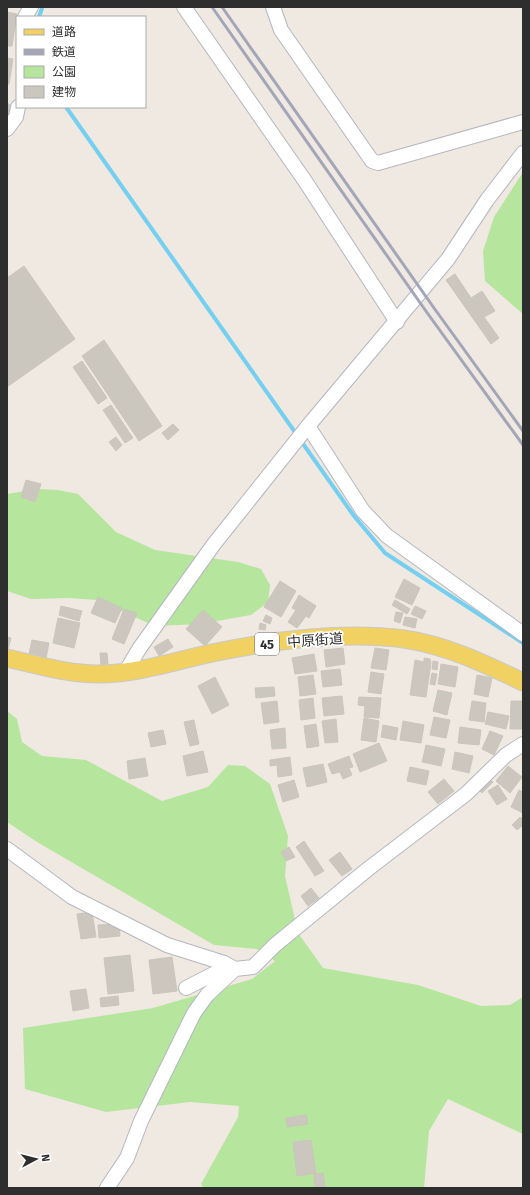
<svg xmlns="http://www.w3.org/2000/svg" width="530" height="1195" viewBox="0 0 530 1195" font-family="'Fira Sans','Noto Sans JP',sans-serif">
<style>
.green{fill:#b6e59e}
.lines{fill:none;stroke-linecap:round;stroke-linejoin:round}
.stream{stroke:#75cff0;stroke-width:4}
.building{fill:#cbc7bf;stroke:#cbc5ba}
.minor-casing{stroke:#b4b7c1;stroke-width:16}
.major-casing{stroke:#c9c9c9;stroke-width:19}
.minor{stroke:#fff;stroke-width:14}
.major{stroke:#f2d163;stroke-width:17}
.rail{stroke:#a3a6b8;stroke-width:3}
.labels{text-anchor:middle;stroke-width:3.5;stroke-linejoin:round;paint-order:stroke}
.shield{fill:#fff;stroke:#6d6d6d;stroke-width:1}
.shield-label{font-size:13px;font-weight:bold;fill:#2e2e2e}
.street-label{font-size:14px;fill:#2e2e2e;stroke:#fff}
</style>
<rect width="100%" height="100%" fill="#efe9e1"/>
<g class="green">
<path d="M523,172V314L485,281L483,251L494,217Z"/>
<path d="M38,489L58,490L78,494L116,532L155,550L238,562L261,569L270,585L268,602L251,615L200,624L155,626L96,600L70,598L31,599L7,591V494Z"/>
<path d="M7,711L17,719L22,742L42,756L86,760L162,801L208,787L228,765L245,766L270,784L288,836L285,876L298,933L323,968L418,985L481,1006L510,1005L523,997V1134L448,1099L429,1131L424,1188H203L201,1184L238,1117L239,1106L190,1102L106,1112L25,1089L23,1028L153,1008L252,979L275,961L257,949L214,945L37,842L7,822Z"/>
</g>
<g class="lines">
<g class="stream">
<path d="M39,17L42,8"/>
<path d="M66,107L297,435"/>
<path d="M301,441L354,516L385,553L523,643"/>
</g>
</g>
<g class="building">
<path d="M7,12L17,14L12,46H7Z"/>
<path d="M7,58L13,59L9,84H7Z"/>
<path d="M7,103L15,108L7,124Z"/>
<path d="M24,266L75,339L7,387V278Z"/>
<path d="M455,274L471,298L482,291L495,311L484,317L499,338L491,344L446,280Z"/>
<path d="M104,340L162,426L139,441L82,356Z"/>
<path d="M82,361L107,398L98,404L73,367Z"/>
<path d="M111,405L133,438L125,443L103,410Z"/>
<path d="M173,424L179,430L168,440L162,433Z"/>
<path d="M116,437L122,445L116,451L109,442Z"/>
<path d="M26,480L41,484L35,502L21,497Z"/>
<path d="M404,579L420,588L412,605L395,597Z"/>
<path d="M280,581L296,591L281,617L264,607Z"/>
<path d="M299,595L316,606L309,618L306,616L297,628L288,622L296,610L292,608Z"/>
<path d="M98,597L122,608L115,623L91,613Z"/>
<path d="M395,600L410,609L407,614L392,605Z"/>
<path d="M61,606L82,611L79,621L59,615Z"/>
<path d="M415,606L426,611L422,619L411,614Z"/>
<path d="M124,609L137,613L124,644L112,639Z"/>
<path d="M203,610L222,627L205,646L186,629Z"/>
<path d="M396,612L403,613L400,623L394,621Z"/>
<path d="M266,615L272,618L270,624L263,621Z"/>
<path d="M405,617L417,619L415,628L403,625Z"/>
<path d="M58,618L80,623L74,648L53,643Z"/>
<path d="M260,623L266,625L265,630L259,629Z"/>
<path d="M7,637L11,638L8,650H7Z"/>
<path d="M168,639L173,647L159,656L154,647Z"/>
<path d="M32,640L49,643L46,658L29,654Z"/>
<path d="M343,648L345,664L326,667L324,650Z"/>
<path d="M375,648L389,650L386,670L371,668Z"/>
<path d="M100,653H107L108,664L101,665Z"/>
<path d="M314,654L317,671L295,674L292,658Z"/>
<path d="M424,658L430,659L431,663L426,697L410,695L415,660L424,662Z"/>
<path d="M433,661L438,662L437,670L432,669Z"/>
<path d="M441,664L458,667L455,687L438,684Z"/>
<path d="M340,669L342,685L323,687L321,671Z"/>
<path d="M371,672L384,674L381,694L368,692Z"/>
<path d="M432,673L437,674L435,685L430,684Z"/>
<path d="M313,675L316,694L300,696L298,677Z"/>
<path d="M477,675L492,678L488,697L474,694Z"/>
<path d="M215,677L229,705L212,714L198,686Z"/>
<path d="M274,687L275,696L256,698L255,688Z"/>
<path d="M438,690L452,693L447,715L433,711Z"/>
<path d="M342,696L344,714L324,716L322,698Z"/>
<path d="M359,697L381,698L379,718L364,717L365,706L358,705Z"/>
<path d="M313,698L315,718L301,720L299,700Z"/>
<path d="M277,701L279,722L264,724L261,703Z"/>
<path d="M472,701L486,703L484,722L469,720Z"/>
<path d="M511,701H523V729H510Z"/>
<path d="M488,712L509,716L506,729L485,724Z"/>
<path d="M434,717L450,720L446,738L430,735Z"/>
<path d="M364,718L379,721L376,742L361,740Z"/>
<path d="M336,719L338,742L325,743L322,721Z"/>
<path d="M194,720L199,744L190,746L184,722Z"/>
<path d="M403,721L424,725L421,743L400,740Z"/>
<path d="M316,724L319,746L307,748L304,726Z"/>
<path d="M383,725L398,728L396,740L381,737Z"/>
<path d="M460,727L481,730L479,745L458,743Z"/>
<path d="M285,728L286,748L272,749L270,730Z"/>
<path d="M163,730L166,744L151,747L148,733Z"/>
<path d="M490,731L503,736L494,755L482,749Z"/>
<path d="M379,743L387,761L360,772L353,754Z"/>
<path d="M426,745L445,749L441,766L422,762Z"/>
<path d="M203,751L208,772L187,776L183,756Z"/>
<path d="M455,752L473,756L469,773L452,769Z"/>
<path d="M349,756L353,767L349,768L352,775L343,779L340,772L332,774L328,764Z"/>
<path d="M290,757L292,775L278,777L277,765L270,766V760Z"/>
<path d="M145,758L148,776L129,779L127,761Z"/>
<path d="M323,764L327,782L307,787L303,768Z"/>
<path d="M508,766L522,777L510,793L496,781Z"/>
<path d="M410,767L429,771L426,785L407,781Z"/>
<path d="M487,777L493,782L482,793L477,788Z"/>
<path d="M444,779L454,791L438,804L428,792Z"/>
<path d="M294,780L299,797L283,802L278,785Z"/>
<path d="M498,785L507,799L497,805L488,791Z"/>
<path d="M519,790L523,792V813L511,807Z"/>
<path d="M520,817L523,820V825L517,830L512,825Z"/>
<path d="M304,841L324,871L315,876L296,847Z"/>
<path d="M289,847L295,857L286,861L281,852Z"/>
<path d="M340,852L352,869L342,876L329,860Z"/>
<path d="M311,888L319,898L308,906L301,896Z"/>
<path d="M92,912L96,937L81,939L77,914Z"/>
<path d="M119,924L120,936L99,938L98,925Z"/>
<path d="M130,955L134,991L108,994L104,958Z"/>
<path d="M172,957L177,991L153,994L149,960Z"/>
<path d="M86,989L89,1008L73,1011L70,991Z"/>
<path d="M118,996L119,1005L101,1007L100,998Z"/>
<path d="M306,1115L308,1124L287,1127L286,1118Z"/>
<path d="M311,1140L316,1173L297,1176L293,1142Z"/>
<path d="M323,1173L325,1187L315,1188L314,1174Z"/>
</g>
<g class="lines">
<defs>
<g id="minor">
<path d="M184,7L305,181L397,322"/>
<path d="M273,7L281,30L372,161L378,163L523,122"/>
<path d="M25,17L31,7"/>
<path d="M7,129L16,117L18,107"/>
<path d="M308,426L363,511L387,536L523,634"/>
<path d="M126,671L139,649L214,544L308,426L448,259L487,200L523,153"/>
<path d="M7,849L72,897L167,945L224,963L235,969"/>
<path d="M186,988L221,970L232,969"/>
<path d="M107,1188L127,1158L141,1121L194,1013L207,995L235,969L253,967L275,945L368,869L466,794L506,755L523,744"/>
</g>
<path id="major" d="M7,658C37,665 68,674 99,674C136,674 175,661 212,653C274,640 341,631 404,639C446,645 485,664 523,682"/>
</defs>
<use href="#minor" class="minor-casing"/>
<use href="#major" class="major-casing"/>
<use href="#minor" class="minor"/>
<use href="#major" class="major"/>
<g class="rail">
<path d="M212,7L428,314L523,445"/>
<path d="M222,7L434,308L523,431"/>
</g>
</g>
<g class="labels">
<rect class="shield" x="255" y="633" width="24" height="22" rx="3"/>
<g class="shield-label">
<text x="267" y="649">45</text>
</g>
<g class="street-label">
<text transform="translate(315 640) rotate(-4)" y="5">中原街道</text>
</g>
</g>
<rect width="530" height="1195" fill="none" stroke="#2e2e2e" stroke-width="16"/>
<rect x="16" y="16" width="130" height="92" fill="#ffffff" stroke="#ababab"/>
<rect x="24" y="29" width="20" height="6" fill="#f2d163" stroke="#ababab"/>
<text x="52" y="36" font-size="12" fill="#2e2e2e">道路</text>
<rect x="24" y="49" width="20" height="6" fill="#a3a6b8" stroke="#ababab"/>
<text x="52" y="56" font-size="12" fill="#2e2e2e">鉄道</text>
<rect x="24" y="66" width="20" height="12" fill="#b6e59e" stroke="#ababab"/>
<text x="52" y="76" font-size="12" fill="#2e2e2e">公園</text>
<rect x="24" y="86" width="20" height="12" fill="#cbc7bf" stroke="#ababab"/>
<text x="52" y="96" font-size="12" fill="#2e2e2e">建物</text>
<g transform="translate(36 1159) rotate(83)" stroke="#ffffff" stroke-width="3" paint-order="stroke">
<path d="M0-3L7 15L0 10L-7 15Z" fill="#2e2e2e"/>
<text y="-6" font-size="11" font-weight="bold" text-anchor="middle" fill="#2e2e2e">N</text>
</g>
</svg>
